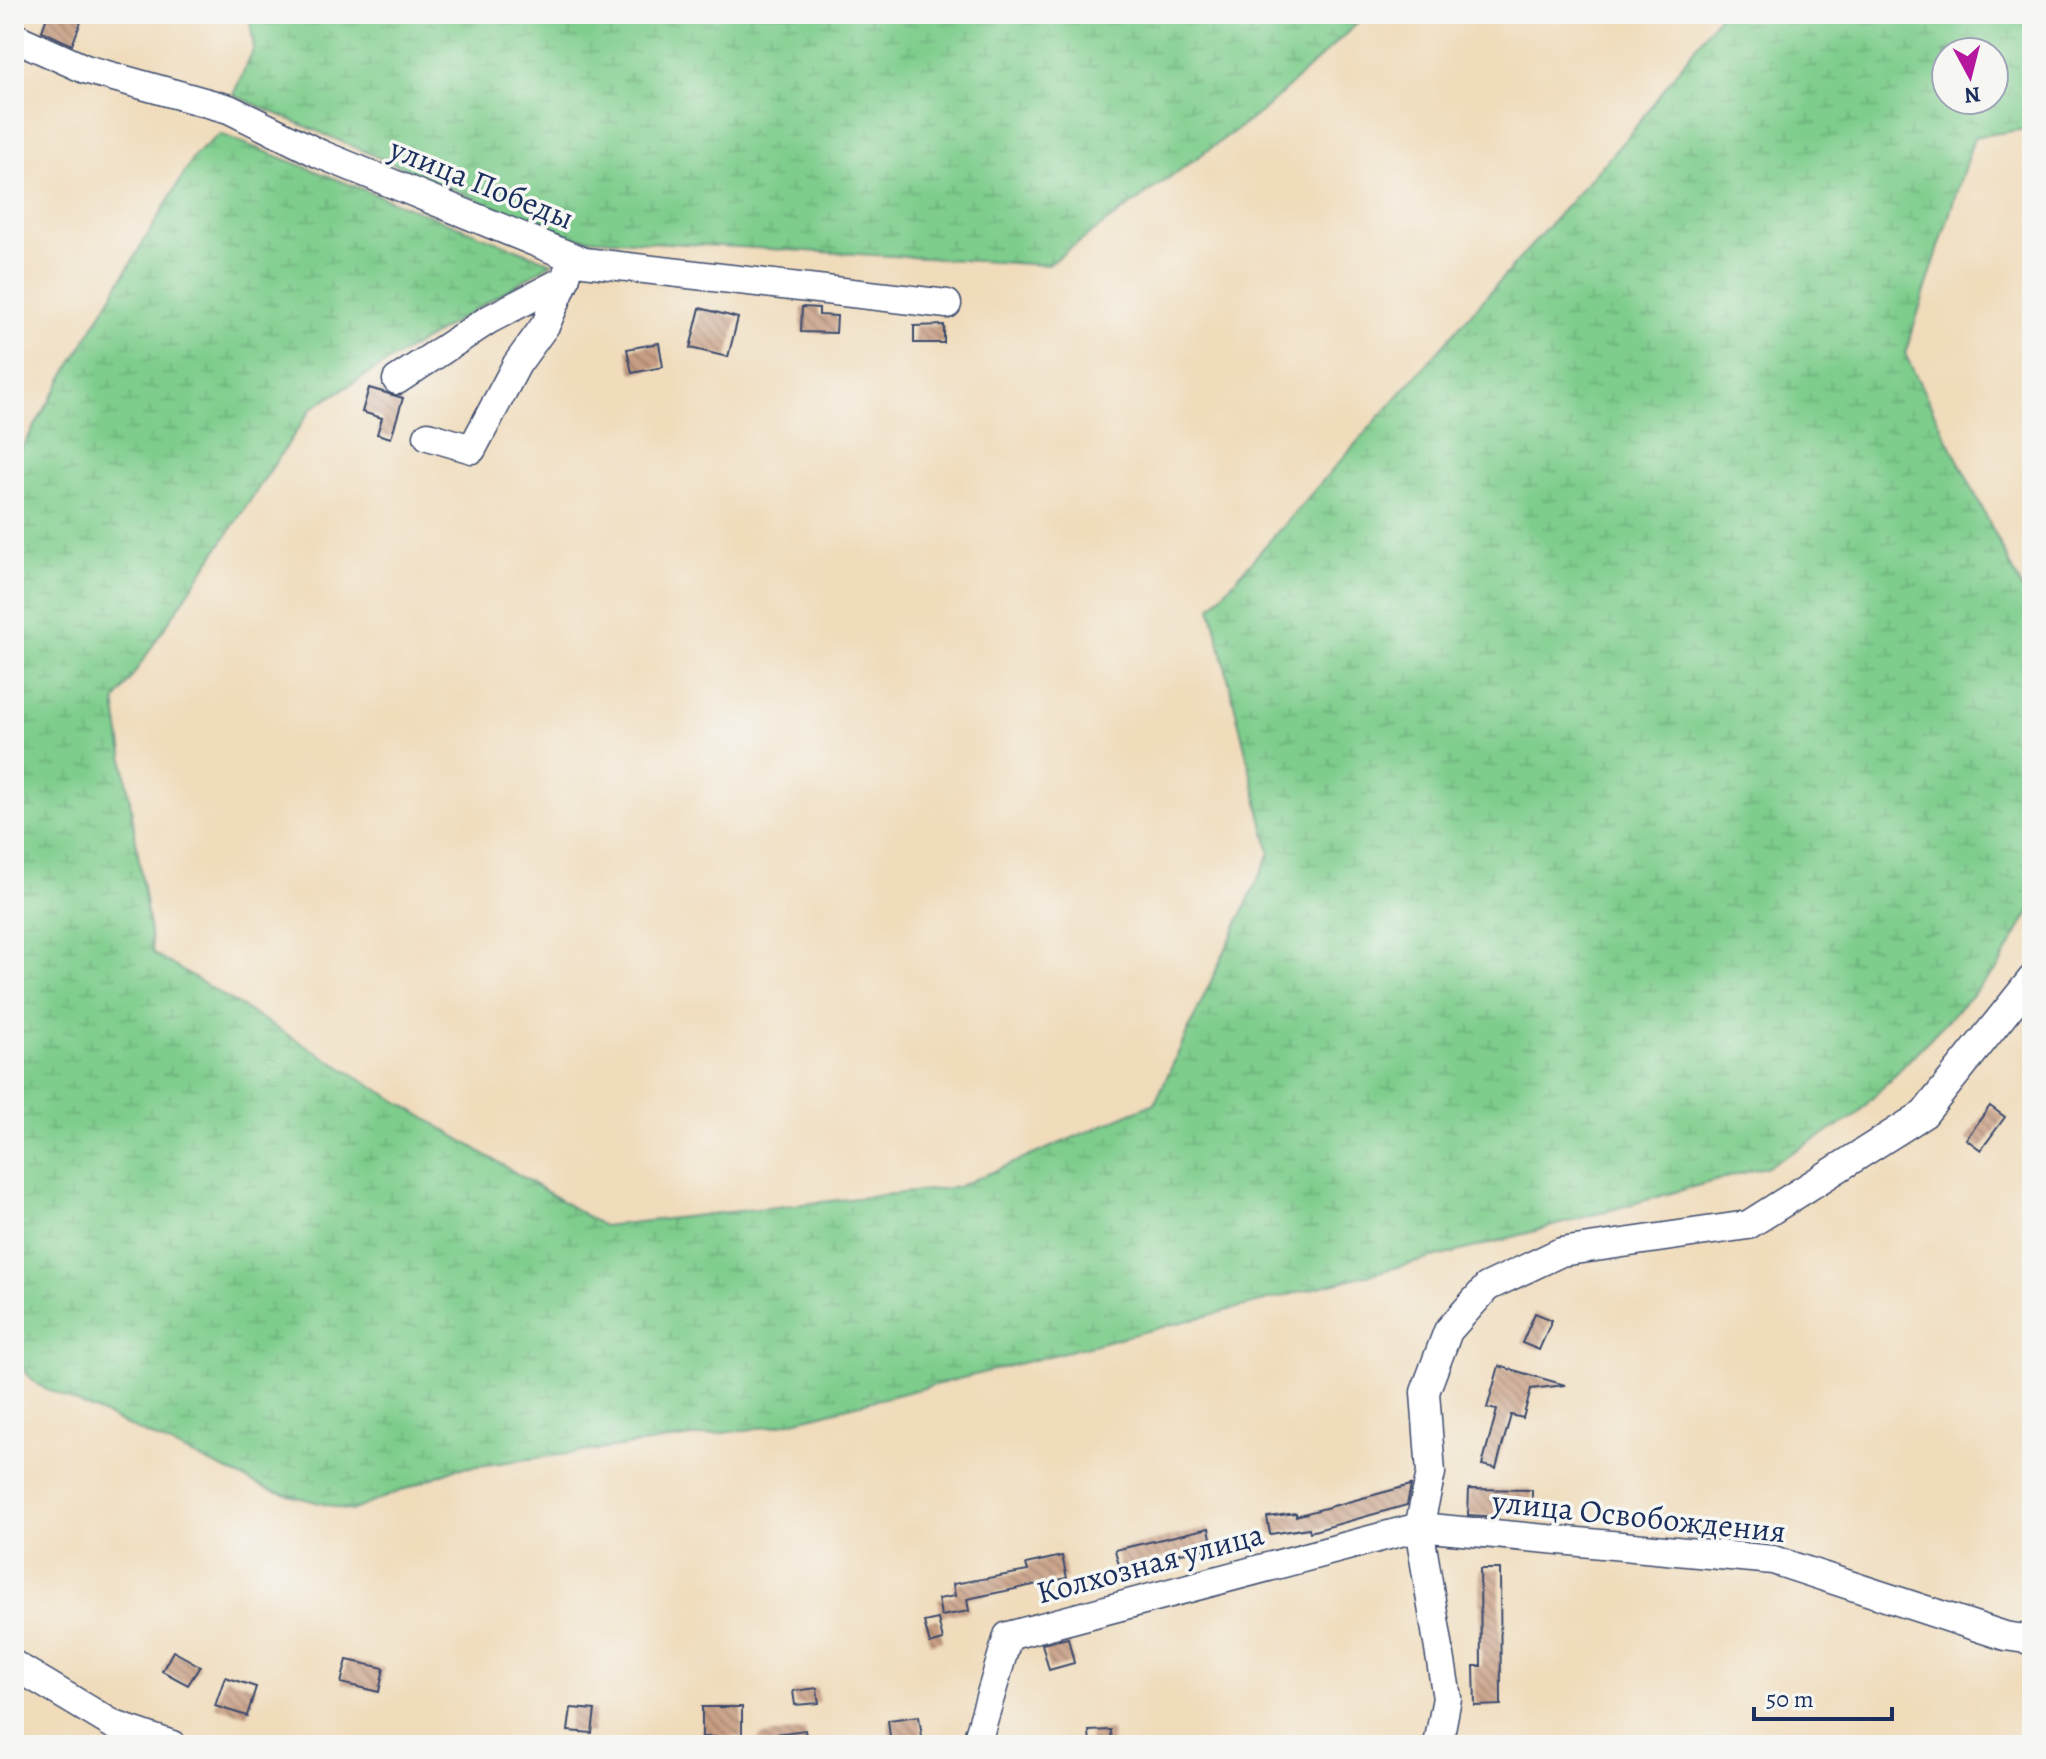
<svg xmlns="http://www.w3.org/2000/svg" width="2046" height="1759" viewBox="0 0 2046 1759" font-family="Alegreya,serif">
<style>
.wetland{fill:url(#wetland-marsh);stroke:#4c7e75;stroke-width:2;fill-rule:evenodd}
.building{fill:url(#building-back-hatch)}
.lines{fill:none;stroke-linecap:round;stroke-linejoin:round}
.minor-casing{stroke:#3b496c;stroke-width:31}
.minor{stroke:#fff;stroke-width:28}
.labels{text-anchor:middle;stroke-width:7;stroke-linejoin:round;paint-order:stroke}
.street-label{font-size:32px;fill:#1b2f5e;stroke:#f6f6f2}
</style>
<defs>
<pattern id="wetland-marsh" width="20" height="14" patternUnits="userSpaceOnUse" patternTransform="scale(2)"><rect width="20" height="14" fill="#7ecd8c"/><path d="M1 5h8M5 5V1M11 12h8M15 12V8" fill="none" stroke="#6cb07b"/></pattern>
<pattern id="building-back-hatch" width="6" height="6" patternUnits="userSpaceOnUse" patternTransform="scale(2)"><rect width="6" height="6" fill="#c89e83"/><path d="M-1 5l2 2M0 0l6 6M5-1l2 2" fill="none" stroke="#a2816e"/></pattern>
</defs>
<rect width="100%" height="100%" fill="#f6f6f2"/>
<filter id="ink" filterUnits="userSpaceOnUse"><feTurbulence type="fractalNoise" baseFrequency=".0125" numOctaves="2"/><feDisplacementMap in="SourceGraphic" scale="16" xChannelSelector="R" yChannelSelector="G"/><feConvolveMatrix kernelMatrix="1 2 1 2 8 2 1 2 1" color-interpolation-filters="sRGB"/></filter>
<filter id="wash" filterUnits="userSpaceOnUse"><feTurbulence type="fractalNoise" baseFrequency=".006" numOctaves="4" result="noise"/><feDisplacementMap in="SourceGraphic" scale="32" xChannelSelector="R" yChannelSelector="G"/><feGaussianBlur stdDeviation="1.8" result="paint"/><feColorMatrix in="noise" values="0 0 0 0 0 0 0 0 0 0 0 0 0 0 0 0 0 1.4 0 .05"/><feComposite in="paint" operator="in"/></filter>
<g filter="url(#wash)">
<rect width="100%" height="100%" fill="#f0dcbb"/>
<g class="wetland">
<path d="M249,14H1367L1264,110L1047,265L564,237L233,95L254,48Z"/>
<path d="M1720,14H2032V128L1974,137L1905,354L2032,608V907L1998,968L1854,1117L1768,1166L1488,1244L774,1426L455,1469L351,1511L270,1490L38,1385L14,1360V461L195,155L220,134L552,263L312,408L115,702L153,953L603,1226L957,1187L1155,1103L1270,853L1211,607L1631,133ZM1946,52H1994V100H1946Z"/>
</g>
<g id="blocks">
<g class="building">
<path d="M48,14H84L72,45L42,31Z"/>
<path d="M802,307L819,308V315L837,316L836,333L801,332Z"/>
<path d="M700,308L738,318L728,357L690,348Z"/>
<path d="M944,325V343H914V326Z"/>
<path d="M659,343L663,367L632,373L627,349Z"/>
<path d="M369,388L403,398L391,438L377,434L382,418L362,412Z"/>
<path d="M1990,1106L2005,1117L1981,1150L1966,1139Z"/>
<path d="M1535,1313L1552,1320L1539,1350L1522,1343Z"/>
<path d="M1499,1366L1565,1385L1531,1389L1523,1418L1511,1415L1496,1468L1482,1465L1497,1410L1487,1408Z"/>
<path d="M1411,1485L1407,1505L1310,1532L1309,1528L1270,1534L1267,1517L1296,1513V1516Z"/>
<path d="M1469,1489L1532,1490V1504H1498V1517L1468,1515Z"/>
<path d="M1209,1528L1213,1548L1180,1553L1120,1569L1115,1550Z"/>
<path d="M1062,1556L1067,1578L967,1599L969,1611L941,1616L938,1599L955,1596L953,1584L1028,1571L1026,1564Z"/>
<path d="M1480,1569H1500L1501,1705L1475,1706L1474,1666H1481Z"/>
<path d="M938,1619L943,1640L930,1644L924,1622Z"/>
<path d="M1068,1638L1074,1663L1049,1670L1042,1644Z"/>
<path d="M173,1651L200,1666L188,1685L162,1671Z"/>
<path d="M347,1660L384,1668L379,1692L341,1683Z"/>
<path d="M225,1677L256,1687L247,1716L215,1706Z"/>
<path d="M817,1688L819,1703L795,1705L793,1691Z"/>
<rect x="702" y="1707" width="40" height="30"/>
<path d="M571,1708L595,1710L592,1733L568,1731Z"/>
<path d="M919,1716L923,1744L891,1745L888,1720Z"/>
<path d="M805,1730L807,1745H760L759,1736Z"/>
<path d="M1111,1730L1112,1745H1090L1089,1731Z"/>
</g>
</g>
</g>
<g filter="url(#ink)">
<use href="#blocks" fill-opacity="0" stroke="#3b496c" stroke-width="2"/>
<g class="lines">
<defs>
<g id="minor">
<path d="M14,37L85,69L229,109L320,154L584,262L947,304"/>
<path d="M397,380L488,320L565,280L567,273"/>
<path d="M428,436L472,449L517,364L546,324L565,280"/>
<path d="M14,1665L114,1725L172,1745"/>
<path d="M976,1745L1008,1636L1419,1527L1431,1473L1425,1392L1448,1331L1487,1287L1561,1252L1748,1225L1924,1114L2032,979"/>
<path d="M1438,1745L1447,1698L1419,1527L1773,1560L2005,1636L2032,1640"/>
</g>
</defs>
<use href="#minor" class="minor-casing"/>
<use href="#minor" class="minor"/>
</g>
</g>
<g class="labels">
<g class="street-label">
<text transform="translate(482 183) rotate(22)" y="11">улица Победы</text>
<text transform="translate(1639 1516) rotate(6)" y="11">улица Освобождения</text>
<text transform="translate(1150 1563) rotate(-15)" y="11">Колхозная улица</text>
</g>
</g>
<rect width="2046" height="1759" fill="none" stroke="#f6f6f2" stroke-width="48"/>
<g transform="translate(1970 76) rotate(173)"><circle r="38" fill="#f6f6f2" stroke="#9ea6b7" stroke-width="2"/>
<path d="M0-6L14 30L0 20L-14 30Z" fill="#b5179e"/>
<text y="-12" font-size="22" font-weight="bold" text-anchor="middle" fill="#1b2f5e">N</text>
</g>
<path d="M1754 1707v12h138v-12" fill="none" stroke="#1b2f5e" stroke-width="4"/>
<text x="1766" y="1707" font-size="24" fill="#1b2f5e" stroke="#f6f6f2" stroke-width="6" paint-order="stroke">50 m</text>
</svg>
